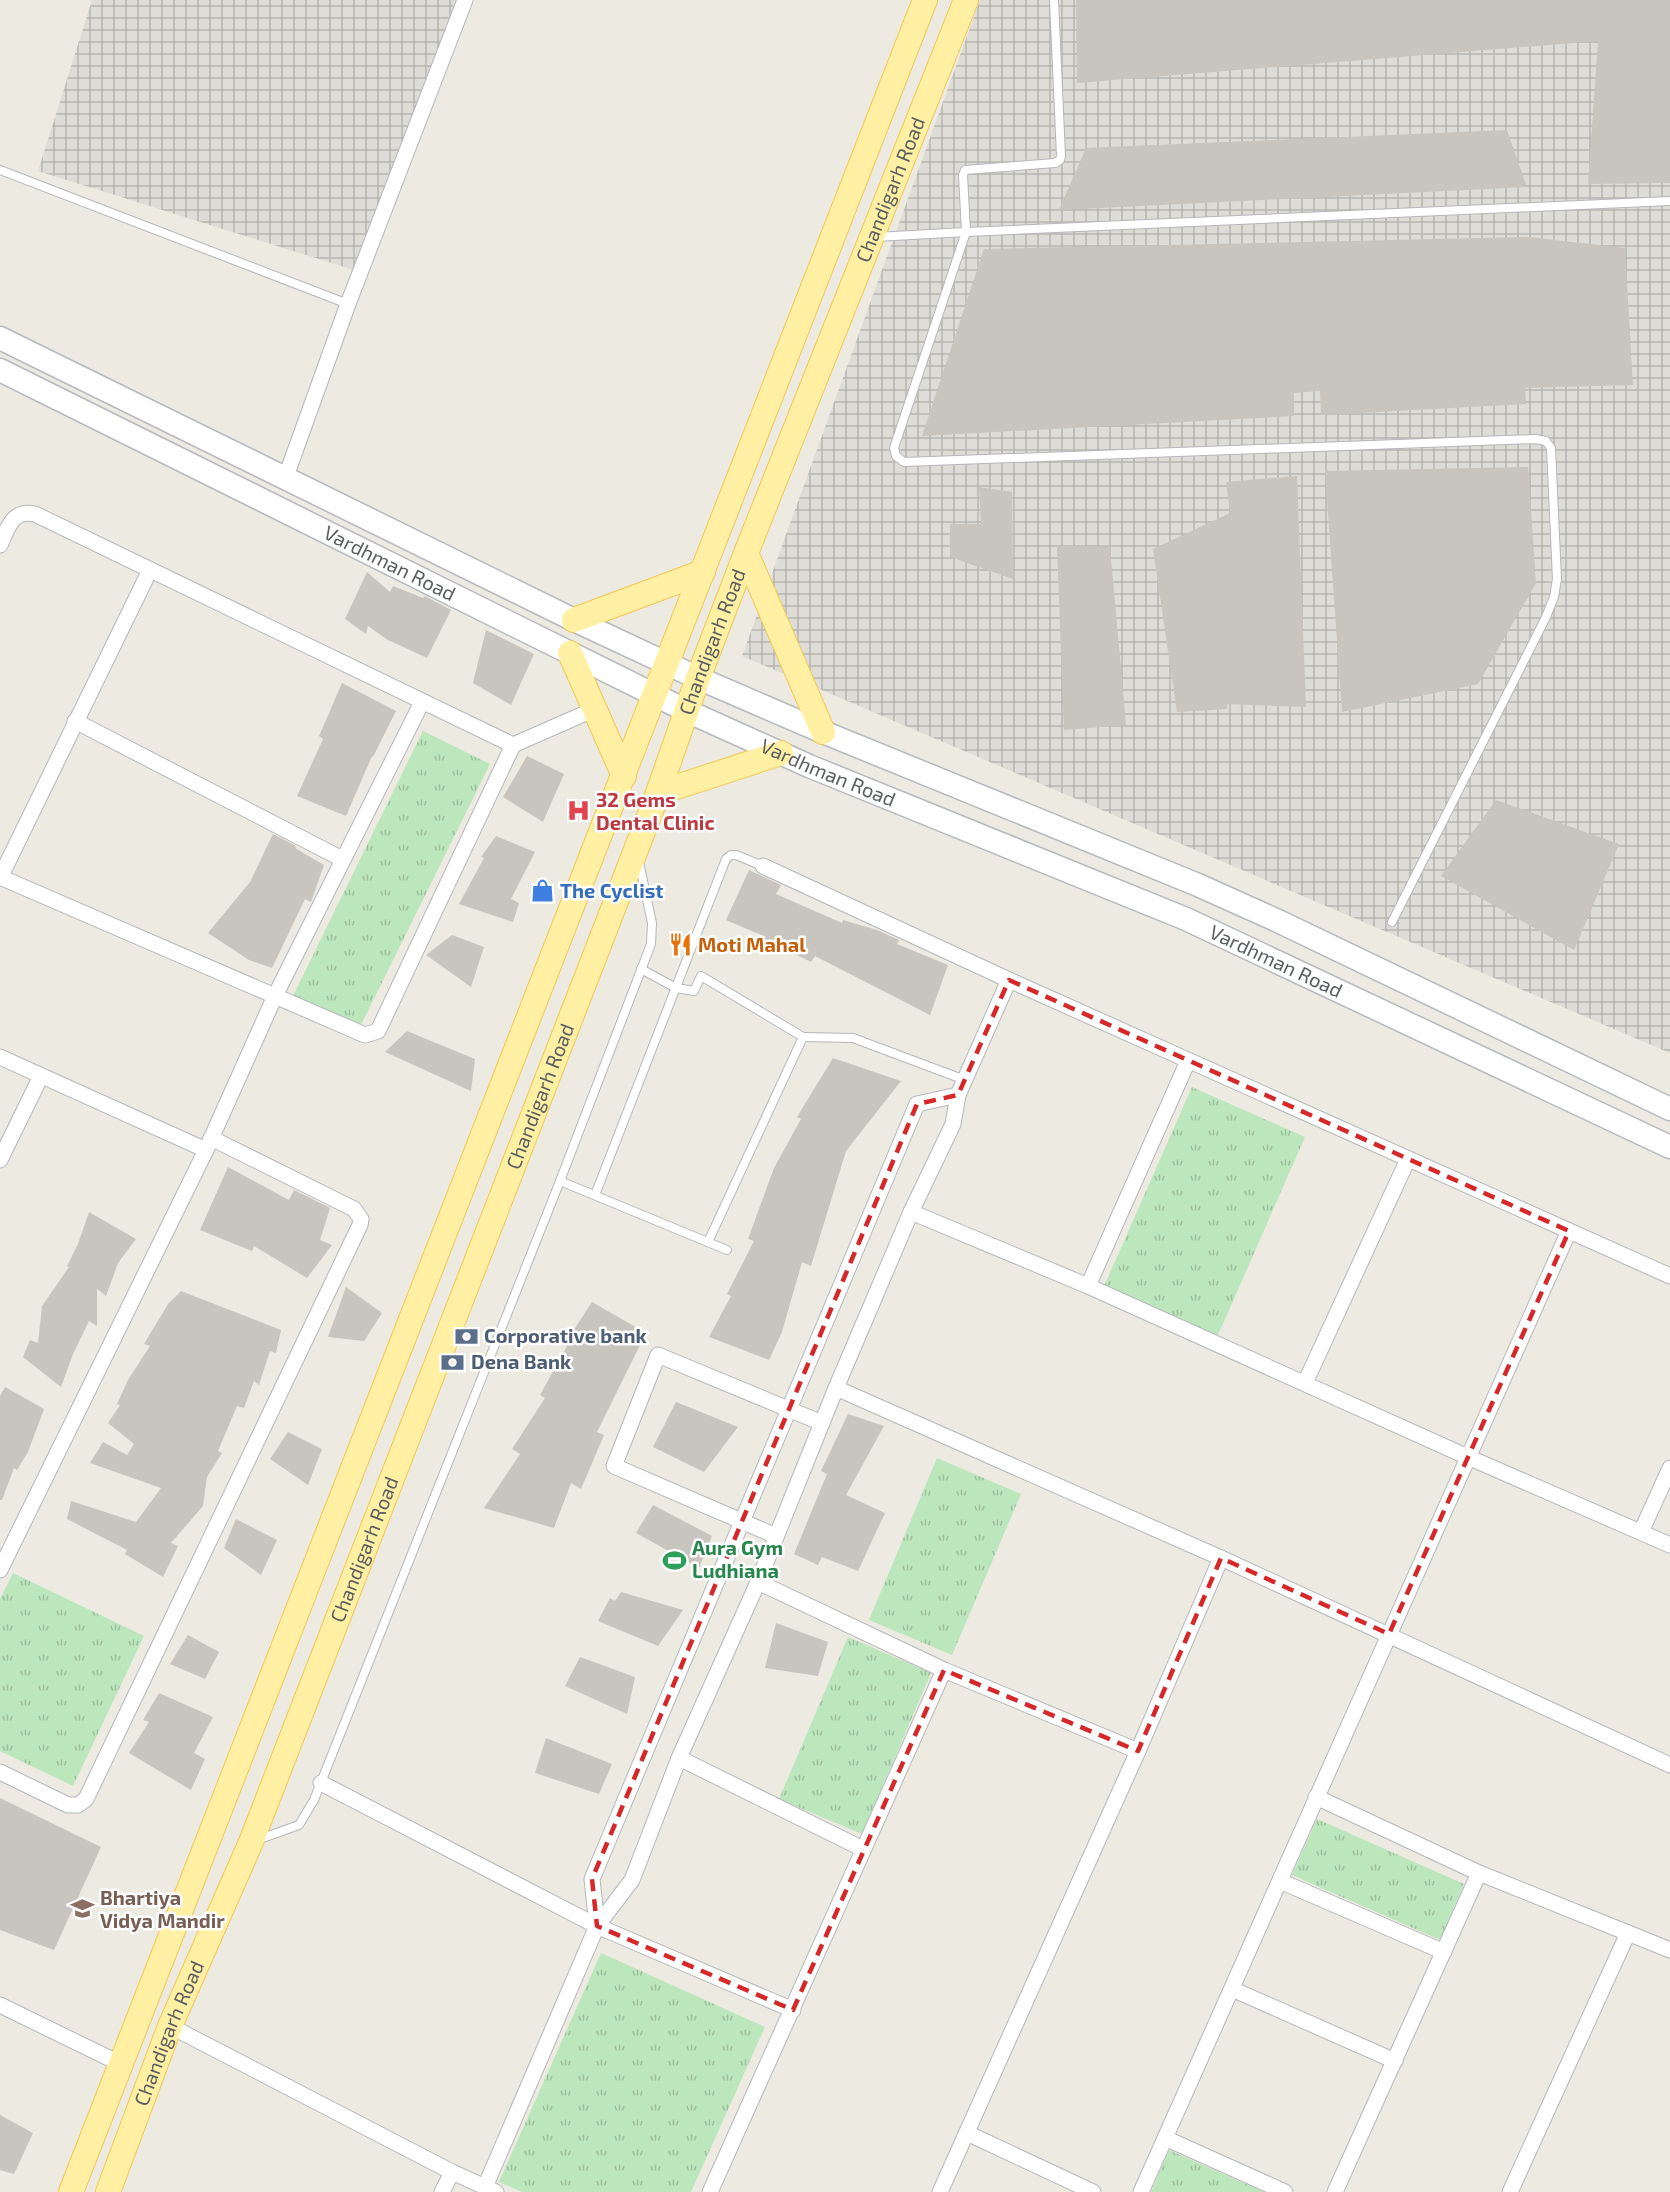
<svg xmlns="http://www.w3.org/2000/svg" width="1670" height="2192" viewBox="0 0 1670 2192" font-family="'Exo 2',sans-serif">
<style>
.industrial{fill:url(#industrial-grid)}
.grass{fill:url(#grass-tufts)}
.building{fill:#c8c5be}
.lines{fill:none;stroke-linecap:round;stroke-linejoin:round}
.lane-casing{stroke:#b4b7bc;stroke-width:10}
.street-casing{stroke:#b4b7bc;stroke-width:17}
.secondary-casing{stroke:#b5b8be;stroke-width:25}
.primary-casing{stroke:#f5c752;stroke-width:26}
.lane{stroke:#fff;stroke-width:8}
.street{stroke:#fff;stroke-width:15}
.secondary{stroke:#fff;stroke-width:22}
.primary{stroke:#fff0a4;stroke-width:24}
.marked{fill:none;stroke:#d62828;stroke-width:4.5;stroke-dasharray:12 8;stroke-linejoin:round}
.labels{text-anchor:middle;stroke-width:5;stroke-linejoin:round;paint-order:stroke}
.street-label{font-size:20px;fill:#5a5e62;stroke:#fff}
.health-label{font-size:20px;font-weight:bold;fill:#be3a42;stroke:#fff;text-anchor:start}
.shop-label{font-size:20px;font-weight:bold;fill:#366cbe;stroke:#fff;text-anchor:start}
.food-label{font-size:20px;font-weight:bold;fill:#c56008;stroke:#fff;text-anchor:start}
.service-label{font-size:20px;font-weight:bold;fill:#4e5e75;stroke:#fff;text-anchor:start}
.leisure-label{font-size:20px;font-weight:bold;fill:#27864d;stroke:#fff;text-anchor:start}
.education-label{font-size:20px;font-weight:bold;fill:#785e54;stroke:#fff;text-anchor:start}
</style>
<defs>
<pattern id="industrial-grid" width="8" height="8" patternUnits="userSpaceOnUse" patternTransform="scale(1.5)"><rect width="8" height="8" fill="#dedcd6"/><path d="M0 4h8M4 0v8" fill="none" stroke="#b7b6b1"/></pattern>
<pattern id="grass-tufts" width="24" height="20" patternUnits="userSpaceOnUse" patternTransform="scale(1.5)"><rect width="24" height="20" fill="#bce6bc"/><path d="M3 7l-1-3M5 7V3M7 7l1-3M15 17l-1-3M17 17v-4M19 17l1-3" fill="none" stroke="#9cbe9c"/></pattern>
</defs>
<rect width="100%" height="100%" fill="#edeae1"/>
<g class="industrial">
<path d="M92,0H456L360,272L38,171Z"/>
<path d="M980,0H1670V1053L742,656Z"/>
</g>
<g class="grass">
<path d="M423,731L490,764L357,1033L291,1000Z"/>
<path d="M1192,1087L1305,1137L1215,1342L1102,1291Z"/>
<path d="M937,1458L1021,1494L952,1655L869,1620Z"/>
<path d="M13,1573L144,1636L73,1786L0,1751V1599Z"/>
<path d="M848,1637L931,1673L862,1834L779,1799Z"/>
<path d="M1317,1819L1464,1884L1440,1940L1292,1875Z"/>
<path d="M601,1953L765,2027L691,2192H522L499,2182Z"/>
<path d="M1169,2150L1264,2192H1151Z"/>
</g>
<g class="building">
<path d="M1076,0H1670V183L1588,184L1598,41L1077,83Z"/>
<path d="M1507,130L1527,187L1059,210L1086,148Z"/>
<path d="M1529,237L1625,248L1633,385L1525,388L1526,404L1321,415L1320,391L1294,393V416L922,436L984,249Z"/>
<path d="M1528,467L1536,583L1478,684L1342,712L1325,471Z"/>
<path d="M1297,476L1306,707L1227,704V709L1177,712L1153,549L1230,513L1226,482Z"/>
<path d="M979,487L1012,492L1013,579L950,557V524H981Z"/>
<path d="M1057,546L1110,547L1126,725L1064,730Z"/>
<path d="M367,572L390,592L393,586L423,598L425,596L451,610L427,658L388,640L368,626L366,634L345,619Z"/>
<path d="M486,630L534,654L511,705L473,683Z"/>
<path d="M342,683L396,711L373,757L372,756L346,816L297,796L323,739L319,736Z"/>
<path d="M527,756L564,774L543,822L503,797Z"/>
<path d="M1496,800L1619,844L1574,950L1441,876Z"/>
<path d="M273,834L296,846L295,848L324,865L311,902L305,899L272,968L249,960L208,933L250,882Z"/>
<path d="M496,836L535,852L511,899L519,903L513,922L459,904L484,858L481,857Z"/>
<path d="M749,870L781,885L776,894L842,923L843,920L877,930L899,940L897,944L948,965L930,1015L815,956L811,962L764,939L766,937L726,920Z"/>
<path d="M452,935L484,947L471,987L426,955Z"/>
<path d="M407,1031L475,1059L471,1091L385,1052Z"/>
<path d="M833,1058L901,1081L846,1151L811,1266L802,1262L782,1332L769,1360L709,1337L731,1296L727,1294L754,1241L748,1239L774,1168L801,1119L797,1117Z"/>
<path d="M228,1167L289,1200L294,1190L330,1208L320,1240L332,1245L307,1278L254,1246L252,1251L200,1230Z"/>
<path d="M89,1212L136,1239L118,1263L106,1296L97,1289V1326L89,1321L73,1354L61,1387L23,1357L30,1340L38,1343L42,1306L69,1267L67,1266L78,1244Z"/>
<path d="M346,1287L382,1313L364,1341L328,1337Z"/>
<path d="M181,1291L281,1330L276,1353L270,1351L259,1385L254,1381L244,1408L237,1406L218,1451L222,1453L207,1477L203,1506L171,1543L178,1546L163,1577L125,1554L127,1550L67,1519L71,1501L136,1522L161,1488L90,1463L103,1442L127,1455L134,1444L108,1423L120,1405L117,1404L128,1380L150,1346L144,1344L168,1304Z"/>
<path d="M592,1302L646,1333L597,1432L604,1435L581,1489L571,1483L554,1528L484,1508L520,1454L512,1449L545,1398L540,1395L567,1346L564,1345Z"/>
<path d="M5,1387L44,1409L28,1452L17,1470L14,1468L2,1500H0V1396Z"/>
<path d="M676,1402L738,1427L704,1472L653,1447Z"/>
<path d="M848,1414L884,1426L846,1495L885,1513L858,1571L822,1557L818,1565L794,1554L827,1474L821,1471Z"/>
<path d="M288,1432L322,1449L308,1485L270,1459Z"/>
<path d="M653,1505L712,1536L699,1568L636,1533Z"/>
<path d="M236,1519L277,1540L261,1575L224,1548Z"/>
<path d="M621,1592L683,1610L658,1646L598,1621L610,1598L615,1601Z"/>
<path d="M776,1623L828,1642L818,1676L765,1668Z"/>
<path d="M188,1635L219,1652L205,1679L170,1664Z"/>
<path d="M580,1657L635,1677L627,1714L565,1686Z"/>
<path d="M159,1693L213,1717L194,1753L205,1759L191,1790L129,1753L149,1722L143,1720Z"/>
<path d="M546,1738L612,1764L599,1794L535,1773Z"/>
<path d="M0,1798L101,1847L54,1950L0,1930Z"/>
<path d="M0,2115L33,2133L14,2174L0,2170Z"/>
</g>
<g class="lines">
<defs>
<g id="lane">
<path d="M0,170L348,304"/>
<path d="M876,237L966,232L963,175L965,170L1055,163L1060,160L1061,156L1054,0"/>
<path d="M1392,922L1546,617L1554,597L1557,579L1551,448L1546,441L1535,439L904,462L896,456L894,448L966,232L1670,201"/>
<path d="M641,969L676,988L694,991L701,976L803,1037L708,1242"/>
<path d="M803,1037L853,1038L965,1080"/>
<path d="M560,1181L727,1250"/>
<path d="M595,1195L726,859L731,855H736L763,866"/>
<path d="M257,1840L299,1825L314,1800L560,1181L651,944L652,923L639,862"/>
</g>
<g id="street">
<path d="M285,479L348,304L465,0"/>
<path d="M0,545C8,528 12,509 35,514L513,745"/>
<path d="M75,721L342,859"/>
<path d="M763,866L1009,980L1670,1276"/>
<path d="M0,877L365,1035L378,1031L513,745L595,709"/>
<path d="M0,878L150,570"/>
<path d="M0,1057L206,1150"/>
<path d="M0,1160L41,1076"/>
<path d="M911,1212L1088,1286L1470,1458L1670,1545"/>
<path d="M1088,1286L1188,1061"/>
<path d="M1305,1383L1408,1159"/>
<path d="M836,1388L1221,1558L1670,1765"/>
<path d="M1641,1532L1670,1468"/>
<path d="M776,1536L614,1466L658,1355L822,1423"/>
<path d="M0,1570L206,1150L275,996L422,702"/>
<path d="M758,1582L944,1670L1138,1751"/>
<path d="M679,1758L863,1849"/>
<path d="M0,1772L68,1805H78L86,1799L360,1225L361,1219L354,1209L211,1138"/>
<path d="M321,1783L597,1926L793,2010"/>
<path d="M1316,1797L1479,1873L1628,1933"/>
<path d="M1280,1881L1444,1952"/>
<path d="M597,1926L592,1879L917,1104L958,1095"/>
<path d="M1232,1989L1395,2061"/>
<path d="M0,2005L121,2064"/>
<path d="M170,2026L452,2172L496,2192"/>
<path d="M967,2133L1093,2192"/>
<path d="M1165,2138L1285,2192"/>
<path d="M485,2187L597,1926L632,1880L679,1758L758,1582L836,1388L911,1212L953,1124L958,1095L1009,980"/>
<path d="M442,2192L452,2172"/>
<path d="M710,2192L944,1670"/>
<path d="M940,2192L1138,1751L1221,1558"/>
<path d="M1141,2192L1569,1231"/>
<path d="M1335,2192L1479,1873"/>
<path d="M1510,2192L1628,1933L1670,1950"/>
</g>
<g id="secondary">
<path d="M0,338L574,620L698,678L823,732L1198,885L1278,921L1670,1109"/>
<path id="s1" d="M0,370L687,711L809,766L1186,919L1670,1147"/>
</g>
<g id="primary">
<path d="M746,553L823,732"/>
<path d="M574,620L703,572"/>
<path d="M570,653L624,776"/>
<path d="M658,793L781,753"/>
<path d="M71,2192L925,0"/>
<path id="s2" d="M108,2192L170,2026L251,1842L658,793L698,678L746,553L966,0"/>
</g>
</defs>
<use href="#lane" class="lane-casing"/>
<use href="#street" class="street-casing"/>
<use href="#secondary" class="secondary-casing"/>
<use href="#primary" class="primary-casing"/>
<use href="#lane" class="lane"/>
<use href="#street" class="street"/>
<use href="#secondary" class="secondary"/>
<use href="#primary" class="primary"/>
</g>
<path class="marked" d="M1009,980L1569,1231L1389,1634L1221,1558L1138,1751L944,1670L793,2010L597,1926L592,1879L917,1104L958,1095Z"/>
<defs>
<symbol id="hospital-bare" viewBox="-9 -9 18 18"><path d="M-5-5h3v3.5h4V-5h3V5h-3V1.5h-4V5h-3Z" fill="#e0444e" stroke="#fff" stroke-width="2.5" paint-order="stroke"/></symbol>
<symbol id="shop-bare" viewBox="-9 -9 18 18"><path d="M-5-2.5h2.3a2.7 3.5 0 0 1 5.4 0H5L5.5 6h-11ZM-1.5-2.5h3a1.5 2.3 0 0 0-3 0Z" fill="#3f7fe0" stroke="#fff" stroke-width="2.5" paint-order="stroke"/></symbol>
<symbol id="restaurant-bare" viewBox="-9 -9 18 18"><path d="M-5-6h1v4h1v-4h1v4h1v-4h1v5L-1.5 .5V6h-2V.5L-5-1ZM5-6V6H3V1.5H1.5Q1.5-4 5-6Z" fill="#e8710a" stroke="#fff" stroke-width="2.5" paint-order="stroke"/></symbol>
<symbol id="bank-bare" viewBox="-9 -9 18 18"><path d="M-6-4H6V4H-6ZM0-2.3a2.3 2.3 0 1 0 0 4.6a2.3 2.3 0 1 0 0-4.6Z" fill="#5c6f8a" stroke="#fff" stroke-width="2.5" paint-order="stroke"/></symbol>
<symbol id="stadium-bare" viewBox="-9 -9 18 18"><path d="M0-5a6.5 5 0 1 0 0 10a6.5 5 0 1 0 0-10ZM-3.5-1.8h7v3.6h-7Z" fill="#2e9e5b" stroke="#fff" stroke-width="2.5" paint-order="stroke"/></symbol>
<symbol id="school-bare" viewBox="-9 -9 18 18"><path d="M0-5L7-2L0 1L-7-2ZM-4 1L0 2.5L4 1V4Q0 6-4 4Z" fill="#8d6e63" stroke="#fff" stroke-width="2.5" paint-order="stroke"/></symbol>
</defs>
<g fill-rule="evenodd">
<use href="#hospital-bare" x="562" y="794" width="33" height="33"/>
<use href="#shop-bare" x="526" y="874" width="33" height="33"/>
<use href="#restaurant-bare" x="664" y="928" width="33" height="33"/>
<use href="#bank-bare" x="450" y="1320" width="33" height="33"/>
<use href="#bank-bare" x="436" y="1346" width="33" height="33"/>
<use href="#stadium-bare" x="658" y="1544" width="33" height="33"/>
<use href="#school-bare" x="66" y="1892" width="33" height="33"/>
</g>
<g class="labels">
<g class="street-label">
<text dy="7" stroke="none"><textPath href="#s2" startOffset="2150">Chandigarh Road</textPath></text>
<text dy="7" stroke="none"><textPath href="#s1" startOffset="435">Vardhman Road</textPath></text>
<text dy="7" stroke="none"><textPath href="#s2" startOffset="1664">Chandigarh Road</textPath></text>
<text dy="7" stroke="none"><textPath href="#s1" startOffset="921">Vardhman Road</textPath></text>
<text dy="7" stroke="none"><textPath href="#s1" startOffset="1407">Vardhman Road</textPath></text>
<text dy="7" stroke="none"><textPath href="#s2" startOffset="1178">Chandigarh Road</textPath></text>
<text dy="7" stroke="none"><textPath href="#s2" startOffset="692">Chandigarh Road</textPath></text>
<text dy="7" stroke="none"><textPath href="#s2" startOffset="170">Chandigarh Road</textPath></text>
</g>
<g class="health-label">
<text x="596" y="807">32 Gems<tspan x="596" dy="23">Dental Clinic</tspan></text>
</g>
<g class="shop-label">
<text x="560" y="898">The Cyclist</text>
</g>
<g class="food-label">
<text x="698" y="952">Moti Mahal</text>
</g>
<g class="service-label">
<text x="484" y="1343">Corporative bank</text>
<text x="471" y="1369">Dena Bank</text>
</g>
<g class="leisure-label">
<text x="692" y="1555">Aura Gym<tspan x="692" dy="23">Ludhiana</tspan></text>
</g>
<g class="education-label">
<text x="100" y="1905">Bhartiya<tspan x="100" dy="23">Vidya Mandir</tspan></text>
</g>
</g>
</svg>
